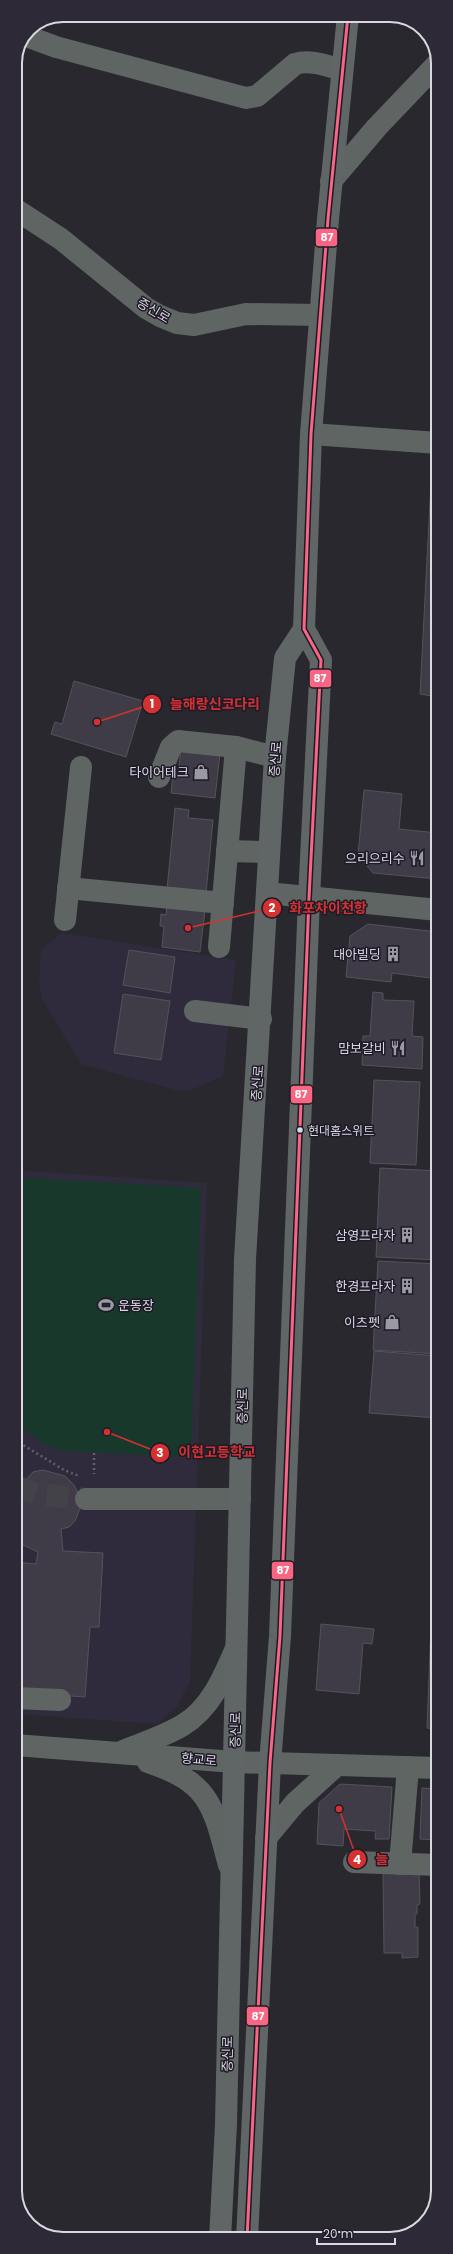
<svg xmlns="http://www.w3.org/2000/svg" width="453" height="2254" viewBox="0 0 453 2254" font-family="Poppins,'Noto Sans KR',sans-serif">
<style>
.built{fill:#2f2b3d}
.green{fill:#19382c}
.building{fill:#3f3c47;stroke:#545359}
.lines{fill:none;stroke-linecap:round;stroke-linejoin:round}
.minor-tunnel{stroke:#434249;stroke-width:22;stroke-dasharray:22 11;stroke-linecap:butt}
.path{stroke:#5e6262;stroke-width:2.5;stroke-dasharray:2 3;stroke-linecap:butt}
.minor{stroke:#5e6563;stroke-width:22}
.major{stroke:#5f6665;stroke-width:22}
.bus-1-casing{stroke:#1e1a28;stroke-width:6}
.bus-1{stroke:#fa6682;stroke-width:3}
.bus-dot{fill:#d9d7e0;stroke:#1e1a28;stroke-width:1.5}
.labels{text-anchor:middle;stroke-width:3;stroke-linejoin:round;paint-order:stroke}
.bus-label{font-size:12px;fill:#d9d7e0;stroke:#1e1a28;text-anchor:start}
.street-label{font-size:13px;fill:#d9d7e0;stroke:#1e1a28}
.poi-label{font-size:13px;fill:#d9d7e0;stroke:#1e1a28;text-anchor:end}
.rim{fill:none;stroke:#d9d7e0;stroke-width:2}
.leader{fill:none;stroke:#d63131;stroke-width:1.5}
.callout-dot{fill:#d63131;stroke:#1e1a28;stroke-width:1.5}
.mark-label{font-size:12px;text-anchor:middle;font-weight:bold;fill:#fff}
.callout-label{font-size:14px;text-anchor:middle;font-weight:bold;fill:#d63131;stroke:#1e1a28;stroke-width:3;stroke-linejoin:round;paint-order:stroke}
.line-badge{stroke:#1e1a28;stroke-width:1.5}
.badge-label{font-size:11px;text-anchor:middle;font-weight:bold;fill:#fff}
</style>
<rect width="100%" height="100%" fill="#29282e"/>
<g class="built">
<path d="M62,933L236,960L223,1076L189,1091L176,1090L81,1064L42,999L39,982L41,949Z"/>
<path d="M15,1170L207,1183L190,1682L176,1707L158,1724L15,1714Z"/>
</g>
<path class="green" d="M15,1177L201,1188L191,1457L64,1451L45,1445L15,1423Z"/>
<g class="building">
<path d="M431,483H438V697L420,694Z"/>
<path d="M74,681L143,701L126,757L51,734L55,722L62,724Z"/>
<path d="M181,748L220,753L215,798L171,793L173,775H178Z"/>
<path d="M364,790L402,794L399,829L438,833V879L373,873L358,855Z"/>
<path d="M175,808L189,810L188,818L213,820L206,893L167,889Z"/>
<path d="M167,905L205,910L200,952L162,947L164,926H160L161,914L166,915Z"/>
<path d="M368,924L438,932V979L392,973L391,982L346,977L350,936Z"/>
<path d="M129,950L175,957L170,993L123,985Z"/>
<path d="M373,992L383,993V1000L414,1001L412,1036L423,1037L422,1069L362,1065L363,1036H370Z"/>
<path d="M123,994L170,1001L161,1060L114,1053Z"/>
<path d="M374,1080L420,1082L416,1165L370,1163Z"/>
<path d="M380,1168L438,1171V1260L376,1257Z"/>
<path d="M378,1261L438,1264V1354L373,1350Z"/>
<path d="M374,1351L438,1356V1418L369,1413Z"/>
<path d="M43,1470L65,1476L74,1485L80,1497V1508L75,1521L69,1527L61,1529L63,1551L103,1553L99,1627H90L85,1697L15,1692V1562L36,1564L38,1552L15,1541V1475L24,1482L33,1472Z"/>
<path d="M321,1624L374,1629L372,1644L363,1643L359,1694L316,1690Z"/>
<path d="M431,1626L438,1627V1729L427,1728Z"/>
<path d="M340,1784L392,1787L389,1839H375L376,1831L344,1829L343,1846L317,1844L319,1803Z"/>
<path d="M422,1788L438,1789V1840L420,1839Z"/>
<path d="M383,1872H419L420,1904L417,1905V1914H415V1927H418V1957L402,1958V1953H384Z"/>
</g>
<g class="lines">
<path class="minor-tunnel" d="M15,1486L36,1494L86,1499"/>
<g class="path">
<path d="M15,1440L64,1470L79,1476"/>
<path d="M94,1453V1474"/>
</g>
<g class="minor">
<path d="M26,36L56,47L246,98L257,96L295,64C310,59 327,66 342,70"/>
<path d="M331,181L377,127L438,63"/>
<path d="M15,209L61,239L146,308L160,316L177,323L194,325L246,314L320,315"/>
<path d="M311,434L438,443"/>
<path d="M236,747L275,757"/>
<path d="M159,777L171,747L178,741L236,747L219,947"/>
<path d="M227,851L269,852"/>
<path d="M68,888L223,903"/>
<path d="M267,893L438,910"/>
<path d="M65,920L81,767"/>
<path d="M195,1011L261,1019"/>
<path d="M86,1499H240"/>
<path d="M15,1698L60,1700"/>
<path d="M15,1745L234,1762L438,1768"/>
<path d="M123,1751C143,1743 165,1736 183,1725C211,1708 224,1676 236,1648"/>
<path d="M148,1762C211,1783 213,1806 229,1865"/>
<path d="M266,1838L295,1803L337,1765"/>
<path d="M354,1862L438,1865"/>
<path d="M400,1864L408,1767"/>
</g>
<g class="major">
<path d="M220,2239L226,2124L245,1259L275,757L285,658L304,629"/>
<path d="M247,2239L270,1763L280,1636L309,898L321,660L304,629L311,434L328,219L348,15"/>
</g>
<defs>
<path id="bus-1" d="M247,2239L270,1763L280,1636L309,898L321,660L304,629L311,434L328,219L348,15"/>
</defs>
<use href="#bus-1" class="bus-1-casing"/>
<use href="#bus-1" class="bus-1"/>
</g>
<defs>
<symbol id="shop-bare" viewBox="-9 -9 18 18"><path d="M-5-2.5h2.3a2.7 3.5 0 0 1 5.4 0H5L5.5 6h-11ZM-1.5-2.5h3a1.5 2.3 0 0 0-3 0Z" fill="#9b9aa2" stroke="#1e1a28" stroke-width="2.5" paint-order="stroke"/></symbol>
<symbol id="restaurant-bare" viewBox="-9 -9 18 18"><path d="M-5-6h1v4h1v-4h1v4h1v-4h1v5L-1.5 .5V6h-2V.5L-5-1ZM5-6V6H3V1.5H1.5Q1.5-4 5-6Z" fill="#9b9aa2" stroke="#1e1a28" stroke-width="2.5" paint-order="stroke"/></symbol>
<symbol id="building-bare" viewBox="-9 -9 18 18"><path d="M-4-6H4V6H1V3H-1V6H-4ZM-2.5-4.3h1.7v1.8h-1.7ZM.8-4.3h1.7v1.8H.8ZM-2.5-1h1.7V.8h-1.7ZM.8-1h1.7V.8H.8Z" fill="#9b9aa2" stroke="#1e1a28" stroke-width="2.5" paint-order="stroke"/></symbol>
<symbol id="stadium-bare" viewBox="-9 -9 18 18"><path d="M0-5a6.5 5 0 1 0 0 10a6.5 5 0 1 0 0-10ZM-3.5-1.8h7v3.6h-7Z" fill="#9b9aa2" stroke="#1e1a28" stroke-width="2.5" paint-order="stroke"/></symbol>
</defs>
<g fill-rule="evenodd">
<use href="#shop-bare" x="190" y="761" width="22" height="22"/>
<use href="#restaurant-bare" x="406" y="847" width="22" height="22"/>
<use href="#building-bare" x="382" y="943" width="22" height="22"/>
<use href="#restaurant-bare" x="387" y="1037" width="22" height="22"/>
<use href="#building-bare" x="396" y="1224" width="22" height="22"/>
<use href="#building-bare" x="396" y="1275" width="22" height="22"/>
<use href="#stadium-bare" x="95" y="1294" width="22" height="22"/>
<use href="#shop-bare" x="381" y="1311" width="22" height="22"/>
</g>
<circle class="bus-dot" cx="300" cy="1130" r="3.5"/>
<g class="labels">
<g class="bus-label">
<text x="308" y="1135">현대홈스위트</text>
</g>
<g class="street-label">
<text transform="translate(154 310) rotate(31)" y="5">증신로</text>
<text transform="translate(275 759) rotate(-85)" y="5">증신로</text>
<text transform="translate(257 1083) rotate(-86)" y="5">증신로</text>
<text transform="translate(242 1406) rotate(-89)" y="5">증신로</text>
<text transform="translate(235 1730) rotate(-89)" y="5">증신로</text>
<text transform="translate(199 1759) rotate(5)" y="5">향교로</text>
<text transform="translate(227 2054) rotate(-89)" y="5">증신로</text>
</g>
<g class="poi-label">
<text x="189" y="777">타이어테크</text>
<text x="405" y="863">으리으리수</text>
<text x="381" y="959">대아빌딩</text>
<text x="386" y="1053">맘보갈비</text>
<text x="395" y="1240">삼영프라자</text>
<text x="395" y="1291">한경프라자</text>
<text x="118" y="1310" text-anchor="start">운동장</text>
<text x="380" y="1327">이츠펫</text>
</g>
</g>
<path d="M0 0H453V2254H0ZM63 22H390A41 41 0 0 1 431 63V2191A41 41 0 0 1 390 2232H63A41 41 0 0 1 22 2191V63A41 41 0 0 1 63 22Z" fill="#2d2937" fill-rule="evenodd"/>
<path class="rim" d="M63 22H390A41 41 0 0 1 431 63V2191A41 41 0 0 1 390 2232H63A41 41 0 0 1 22 2191V63A41 41 0 0 1 63 22Z"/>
<path class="leader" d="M97 722L152 704M188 928L272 908M107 1432L160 1453M339 1809L357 1859"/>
<g class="callout-dot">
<circle cx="97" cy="722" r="4"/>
<circle cx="188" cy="928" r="4"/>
<circle cx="107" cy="1432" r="4"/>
<circle cx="339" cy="1809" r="4"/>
<circle cx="152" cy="704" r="10"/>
<circle cx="272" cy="908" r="10"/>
<circle cx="160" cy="1453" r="10"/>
<circle cx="357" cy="1859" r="10"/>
</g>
<g class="mark-label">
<text x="152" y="708">1</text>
<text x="272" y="912">2</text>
<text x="160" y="1457">3</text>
<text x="357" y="1864">4</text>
</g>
<g class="callout-label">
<text x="215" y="709">늘해랑신코다리</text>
<text x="328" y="913">화포차이천항</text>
<text x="217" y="1457">이현고등학교</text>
<text x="382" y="1864">늘</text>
</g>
<g class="line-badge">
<rect x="315" y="228" width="23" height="19" rx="4" fill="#fa6682"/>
<rect x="309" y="669" width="23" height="19" rx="4" fill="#fa6682"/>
<rect x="290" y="1085" width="23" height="19" rx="4" fill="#fa6682"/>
<rect x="271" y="1561" width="23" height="19" rx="4" fill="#fa6682"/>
<rect x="246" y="2006" width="23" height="20" rx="4" fill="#fa6682"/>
</g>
<g class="badge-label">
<text x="327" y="241">87</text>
<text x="320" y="682">87</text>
<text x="301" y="1098">87</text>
<text x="283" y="1574">87</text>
<text x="258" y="2020">87</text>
</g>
<path d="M317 2238v6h78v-6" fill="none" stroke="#d9d7e0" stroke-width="2"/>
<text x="323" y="2238" font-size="12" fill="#d9d7e0" stroke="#1e1a28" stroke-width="3" paint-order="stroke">20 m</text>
</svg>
